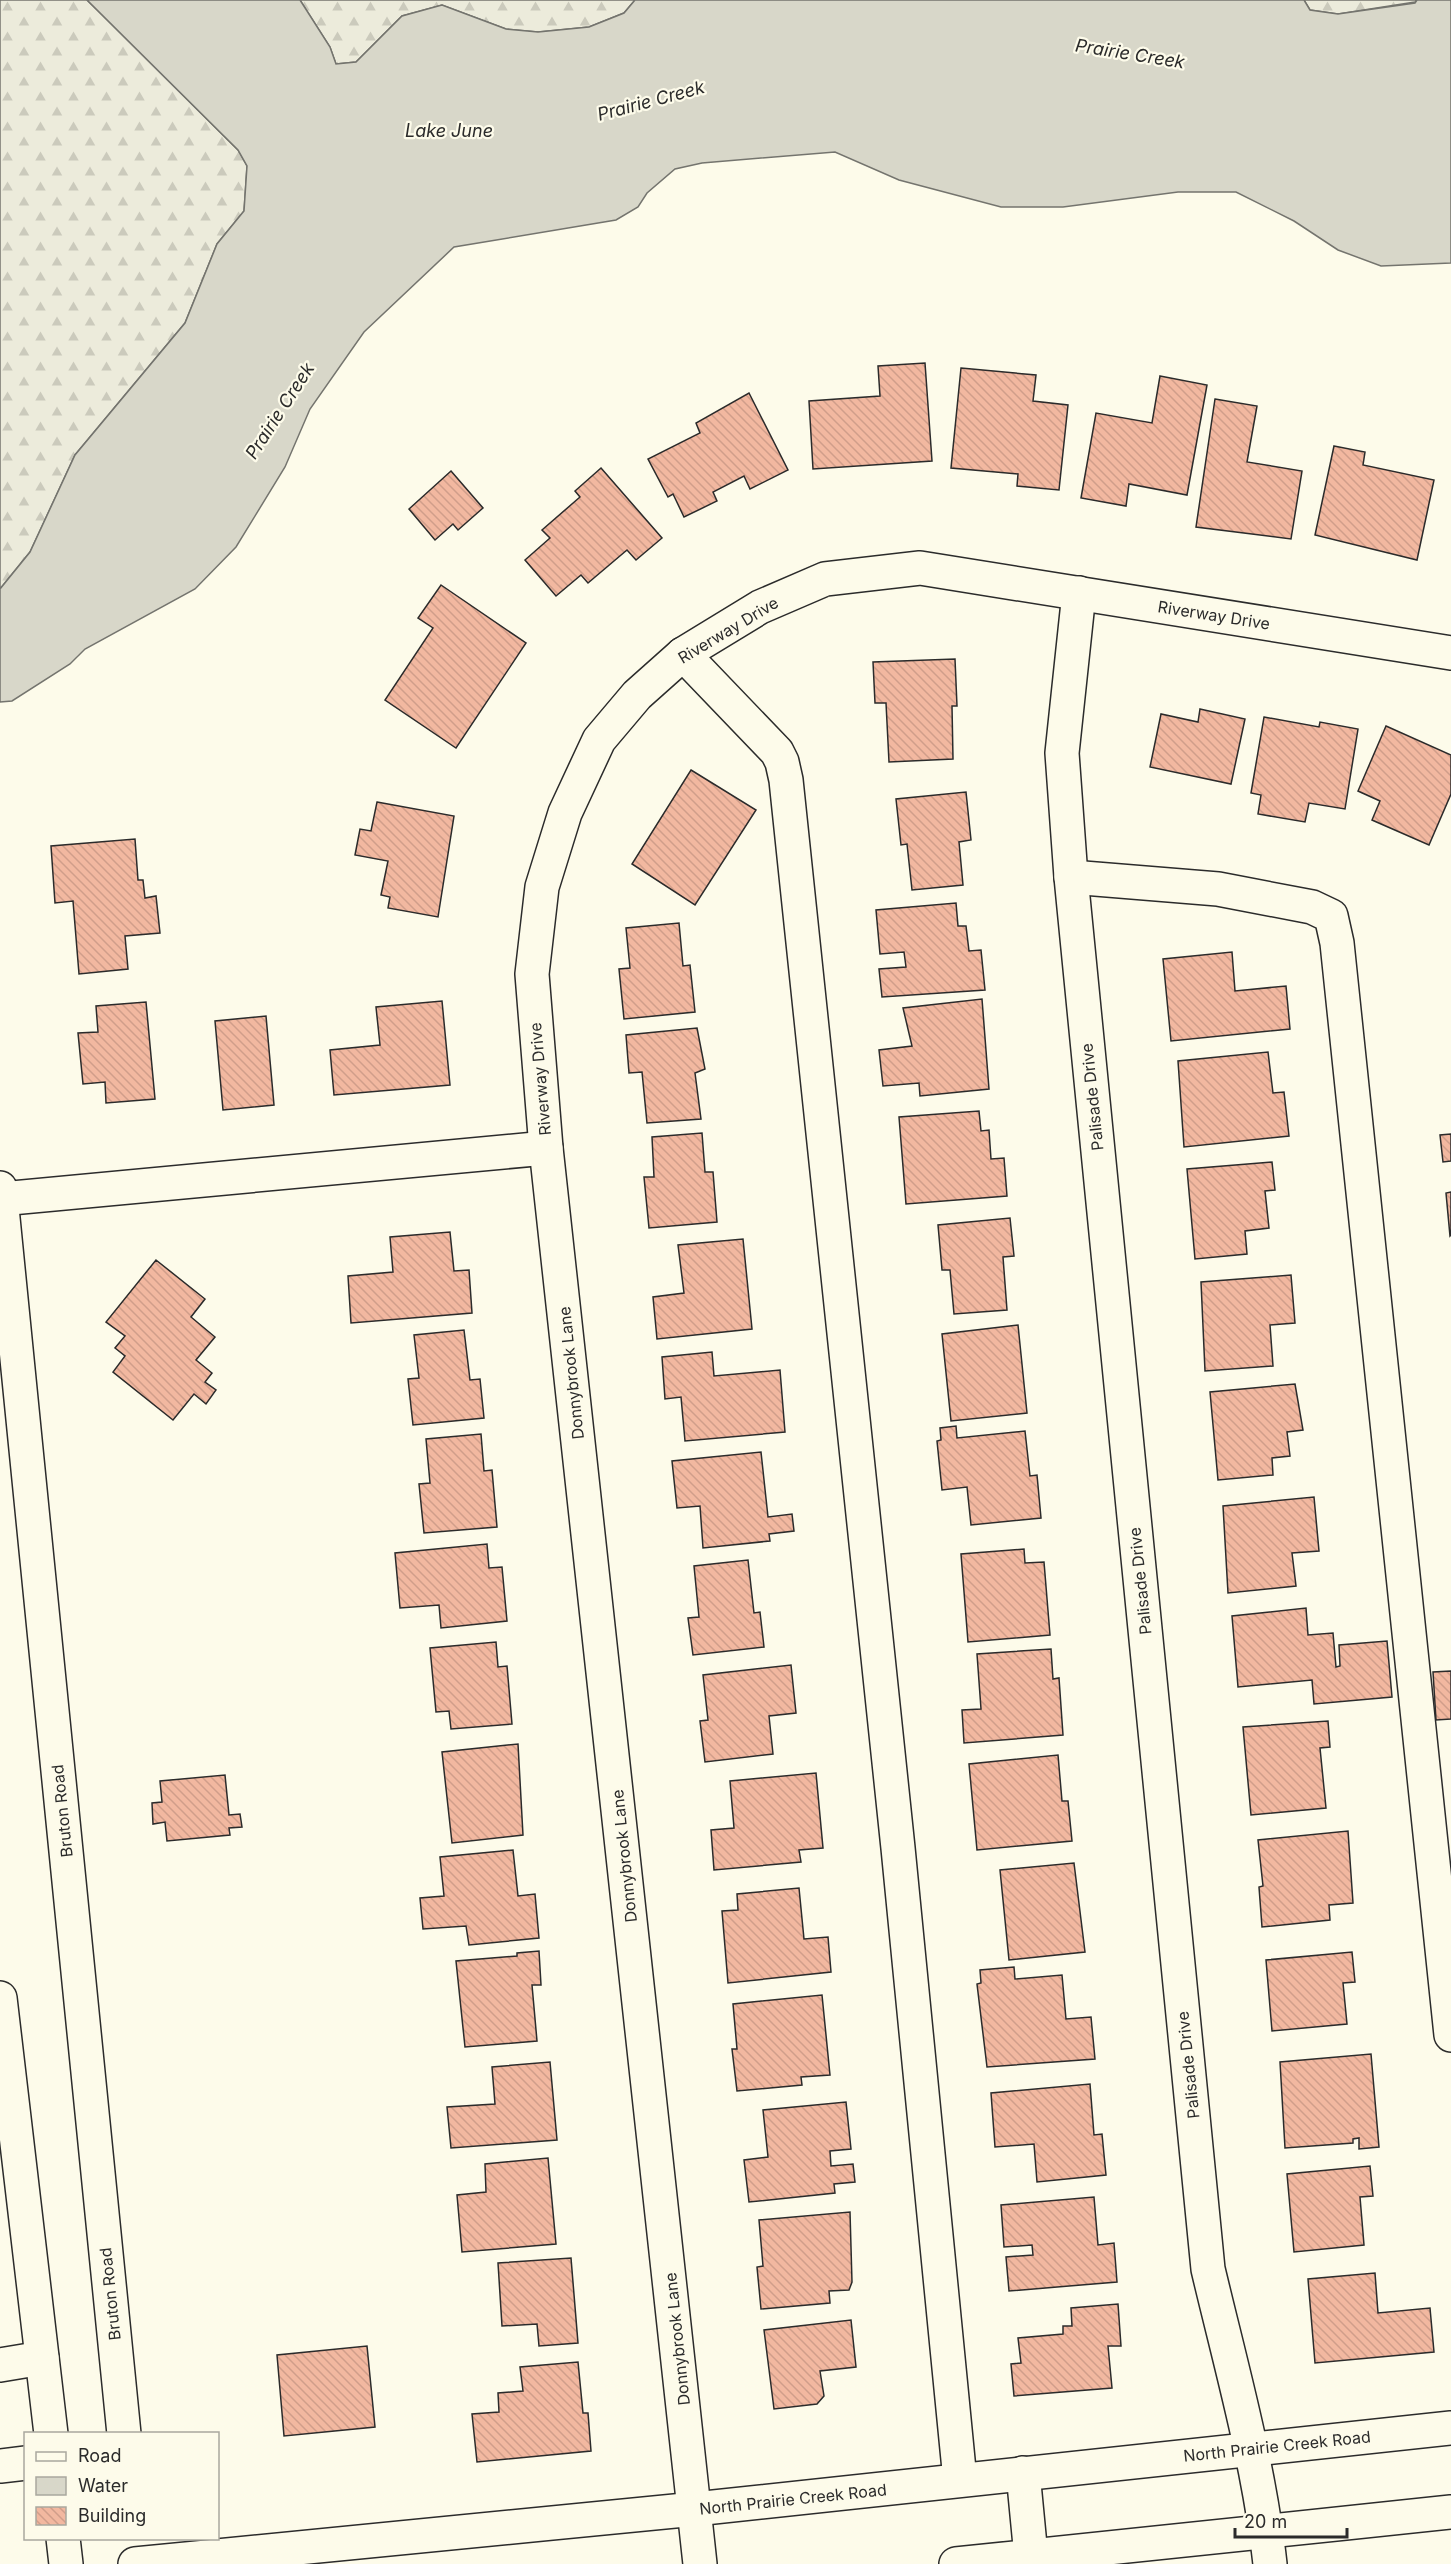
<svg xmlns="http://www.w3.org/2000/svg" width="1451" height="2564" viewBox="0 0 1451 2564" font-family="Inter,sans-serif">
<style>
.forest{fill:url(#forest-firs);stroke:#74746e;stroke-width:1.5}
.water{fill:#d8d7c9;stroke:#74746e;stroke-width:1.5}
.building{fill:url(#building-back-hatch);stroke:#2b2b2b;stroke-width:1.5}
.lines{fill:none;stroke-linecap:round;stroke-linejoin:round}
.minor-casing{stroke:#2b2b2b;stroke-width:36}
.major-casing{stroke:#2b2b2b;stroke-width:36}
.minor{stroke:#fdfbea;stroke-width:33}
.major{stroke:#fdfbea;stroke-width:33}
.labels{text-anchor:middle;stroke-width:4.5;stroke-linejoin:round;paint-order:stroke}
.street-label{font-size:16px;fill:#2b2b2b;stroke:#fdfbea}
.water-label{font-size:18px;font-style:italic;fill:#2b2b2b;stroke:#fdfbea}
</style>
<defs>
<pattern id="forest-firs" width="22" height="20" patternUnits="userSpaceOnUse" patternTransform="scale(1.5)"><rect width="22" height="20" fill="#ecebdb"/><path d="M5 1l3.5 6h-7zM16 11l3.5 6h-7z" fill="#cbcabc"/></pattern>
<pattern id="building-back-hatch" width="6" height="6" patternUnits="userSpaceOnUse" patternTransform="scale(1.5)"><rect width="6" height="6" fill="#f2b8a0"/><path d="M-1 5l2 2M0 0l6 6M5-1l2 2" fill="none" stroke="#d09e8a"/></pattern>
</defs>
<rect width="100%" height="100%" fill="#fdfbea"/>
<g class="forest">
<path d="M0,0H87L238,150L247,166L244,211L217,244L185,323L75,455L30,552L0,589Z"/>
<path d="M300,0H635L624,13L589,27L538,32L506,29L442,5L402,16L356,62L336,64L330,47Z"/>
<path d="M1304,0H1417L1415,2L1338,14L1310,10Z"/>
</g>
<path class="water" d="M87,0H300L330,47L336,64L356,62L402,16L442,5L506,29L538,32L589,27L624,13L635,0H1304L1310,10L1338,14L1415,3L1417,0H1451V263L1381,266L1338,250L1294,221L1236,192H1178L1063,207H1001L899,180L835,152L702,163L675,169L647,193L638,207L616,220L454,247L364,332L310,409L285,467L236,547L195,589L85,649L70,664L12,701L0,702V589L30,552L75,455L185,323L217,244L244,211L247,166L238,150Z"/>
<g class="building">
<path d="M925,363L932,461L813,469L809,401L880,396L878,366Z"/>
<path d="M961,368L1036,375L1033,401L1068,405L1059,490L1017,486L1018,474L951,468Z"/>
<path d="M1160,376L1207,385L1187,495L1129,484L1126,506L1081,498L1096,413L1152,423Z"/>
<path d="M749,393L788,470L750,489L744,476L713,492L717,501L684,517L673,494L668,497L648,459L700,433L696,423Z"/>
<path d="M1215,399L1257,406L1247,462L1302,471L1291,539L1196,527Z"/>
<path d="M1334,446L1365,452L1363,465L1434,480L1417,560L1315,535Z"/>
<path d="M601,468L662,538L636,560L627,550L588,583L581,575L556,596L525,560L550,538L542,530L580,497L575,491Z"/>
<path d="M451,471L483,508L458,530L453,524L435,540L409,509Z"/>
<path d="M441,585L526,643L456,748L385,700L433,628L418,618Z"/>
<path d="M955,659L957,706H952L953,759L889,762L886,703H875L873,662Z"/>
<path d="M1200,709L1245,719L1231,784L1150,767L1161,714L1198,722Z"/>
<path d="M1264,717L1319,727L1320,722L1358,729L1345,809L1309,803L1305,822L1258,814L1261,795L1251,793Z"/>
<path d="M1386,726L1451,755V794L1429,845L1372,820L1380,801L1358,791Z"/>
<path d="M691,770L756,810L695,905L632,864Z"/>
<path d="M966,792L971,840L959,842L963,885L912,890L907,844L901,845L896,799Z"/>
<path d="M377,802L454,816L438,917L388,908L390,897L381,895L388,861L355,855L360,829L371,831Z"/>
<path d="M135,839L138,880H143L145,898L156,896L160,933L125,936L128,969L79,974L73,901L55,903L51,846Z"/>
<path d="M956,903L958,926H966L969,951L981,950L985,990L882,997L879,969L906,967L904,952L880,954L876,910Z"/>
<path d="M679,923L683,966L690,965L695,1012L624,1019L619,969L630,968L626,928Z"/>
<path d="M1232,952L1235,991L1286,986L1290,1029L1171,1041L1163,959Z"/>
<path d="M982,999L989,1089L920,1096L919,1083L883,1086L879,1050L912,1046L903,1008Z"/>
<path d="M442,1001L450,1085L334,1095L330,1050L380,1045L376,1007Z"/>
<path d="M146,1002L155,1099L106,1103L105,1082L83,1084L78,1033L98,1032L96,1006Z"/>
<path d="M266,1016L274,1105L223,1110L215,1021Z"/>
<path d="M697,1028L705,1069L695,1073L701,1119L647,1123L642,1072L629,1073L626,1035Z"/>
<path d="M1268,1052L1273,1093L1284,1092L1289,1136L1184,1147L1178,1061Z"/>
<path d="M979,1111L981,1131L989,1130L991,1159L1004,1158L1007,1196L906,1204L899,1117Z"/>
<path d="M702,1133L705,1172H713L717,1222L649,1228L644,1177H654L652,1137Z"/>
<path d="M1451,1134V1161L1443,1162L1440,1135Z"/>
<path d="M1272,1162L1275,1190L1265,1191L1269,1228L1245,1231L1247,1254L1195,1259L1187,1169Z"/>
<path d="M1451,1192V1235L1450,1236L1446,1193Z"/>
<path d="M1010,1218L1014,1256L1003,1257L1007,1310L954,1314L950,1270H942L938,1225Z"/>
<path d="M450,1232L454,1271L469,1270L472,1313L351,1323L348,1276L393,1272L390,1237Z"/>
<path d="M743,1239L752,1329L657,1339L653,1297L684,1293L678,1245Z"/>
<path d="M156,1260L205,1299L191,1317L215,1337L196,1360L212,1373L205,1382L216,1390L206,1404L194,1394L173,1420L113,1372L125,1356L115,1348L125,1336L106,1322Z"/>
<path d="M1291,1275L1295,1323L1270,1325L1273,1366L1205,1371L1201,1282Z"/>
<path d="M1018,1325L1027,1413L951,1421L942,1334Z"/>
<path d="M464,1330L470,1380L480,1379L484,1418L413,1425L408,1379L419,1378L414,1335Z"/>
<path d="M712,1352L714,1376L780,1370L785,1432L685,1441L681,1397L665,1399L662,1357Z"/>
<path d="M1295,1384L1303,1430L1287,1432L1290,1456L1272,1458L1273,1475L1218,1480L1210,1392Z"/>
<path d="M956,1426L957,1438L1025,1431L1030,1476L1037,1475L1041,1518L971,1525L967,1487L942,1490L937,1441L941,1440L940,1428Z"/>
<path d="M481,1434L484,1471L492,1470L497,1527L424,1533L419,1484L430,1483L426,1439Z"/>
<path d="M761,1452L768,1517L792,1514L794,1531L769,1534L770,1541L703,1548L700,1506L677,1508L672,1461Z"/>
<path d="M1314,1497L1319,1551L1292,1553L1296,1586L1228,1593L1223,1506Z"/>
<path d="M487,1544L489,1568L502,1567L507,1621L441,1628L439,1605L400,1608L395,1553Z"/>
<path d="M1024,1549L1025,1563L1044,1562L1050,1635L968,1642L961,1554Z"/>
<path d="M748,1560L754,1613L760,1612L764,1647L693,1655L688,1618L699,1617L694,1566Z"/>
<path d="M1306,1608L1308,1635L1333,1633L1336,1667L1340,1666L1339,1645L1387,1641L1392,1697L1314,1704L1312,1680L1238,1687L1232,1616Z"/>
<path d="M496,1642L498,1667L507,1666L512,1724L451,1729L449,1711L436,1712L430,1648Z"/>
<path d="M1051,1649L1053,1679L1059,1678L1063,1735L964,1743L962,1710L981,1709L977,1654Z"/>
<path d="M791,1665L796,1713L769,1716L773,1754L705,1762L700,1721L708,1720L703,1675Z"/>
<path d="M1451,1671V1719L1436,1720L1433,1672Z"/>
<path d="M1328,1721L1330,1747L1320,1748L1326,1808L1251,1815L1243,1727Z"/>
<path d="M518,1744L523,1835L452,1843L442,1752Z"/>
<path d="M1058,1755L1062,1801H1068L1072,1841L977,1850L969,1764Z"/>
<path d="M816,1773L823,1848L799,1850L801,1862L714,1870L711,1830L734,1828L730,1781Z"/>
<path d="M225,1775L229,1815L240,1814L242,1827L229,1828L230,1835L167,1841L165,1822L153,1824L152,1803L162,1802L160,1781Z"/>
<path d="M1348,1831L1353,1903L1329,1905L1330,1920L1262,1927L1259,1887L1263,1886L1258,1840Z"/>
<path d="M513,1850L518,1896L535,1894L539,1938L469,1945L466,1926L423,1929L420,1898L444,1896L440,1857Z"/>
<path d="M1074,1863L1085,1952L1009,1960L1000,1870Z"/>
<path d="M799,1888L804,1939L828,1937L831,1972L728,1983L722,1911L738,1910L737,1894Z"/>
<path d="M539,1951L541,1985H532L537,2041L465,2047L456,1961L517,1956V1953Z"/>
<path d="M1352,1952L1355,1982L1343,1983L1347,2024L1272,2031L1266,1960Z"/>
<path d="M1014,1967L1015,1979L1062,1975L1066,2019L1091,2017L1095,2059L987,2067L977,1984L981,1983L980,1970Z"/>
<path d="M822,1995L830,2075L801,2077L802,2085L737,2091L732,2049H737L733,2004Z"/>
<path d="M1371,2054L1379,2147L1359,2149V2138L1353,2139V2143L1285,2148L1280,2062Z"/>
<path d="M550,2062L557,2140L451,2148L447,2107L495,2104L492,2067Z"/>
<path d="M1090,2084L1094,2135L1102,2134L1106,2175L1037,2182L1034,2144L995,2147L991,2093Z"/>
<path d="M846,2102L851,2149L830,2151L831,2166L853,2164L855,2182L834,2184L835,2193L749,2202L744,2160L768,2157L763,2110Z"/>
<path d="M548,2158L556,2244L462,2252L457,2195L486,2192L485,2164Z"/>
<path d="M1370,2166L1373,2196L1360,2197L1364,2245L1294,2252L1287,2174Z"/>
<path d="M1094,2197L1098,2245L1114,2243L1117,2282L1009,2291L1006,2257L1033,2255L1032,2245L1004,2247L1001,2205Z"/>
<path d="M850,2212L852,2282L849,2290L829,2291L830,2303L761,2309L757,2267L763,2266L759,2220Z"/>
<path d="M571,2258L578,2343L539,2346L537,2324L502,2326L498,2263Z"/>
<path d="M1375,2273L1378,2313L1430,2308L1434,2352L1315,2363L1308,2279Z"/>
<path d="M1118,2304L1121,2346H1108L1112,2388L1014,2396L1011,2364L1021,2363L1018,2338L1063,2334V2326H1072L1071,2308Z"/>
<path d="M851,2320L856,2367L820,2371L824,2396L817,2404L774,2409L764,2330Z"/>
<path d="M367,2346L375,2427L284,2436L277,2355Z"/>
<path d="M578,2362L583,2413H588L591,2451L477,2462L472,2414L499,2412L498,2393L523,2391L520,2367Z"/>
</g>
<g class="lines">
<defs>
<g id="minor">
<path d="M1079,593L1062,753L1071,877L1208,2269C1231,2366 1259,2464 1270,2564"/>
<path d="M683,654L777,752L782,762L786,780L898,1848L960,2480"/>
<path d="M1071,877L1218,889L1312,907L1331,916L1337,943L1451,2035"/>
<path d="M0,1199L546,1148"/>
<path d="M0,2365L42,2358"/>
<path d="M0,2466L26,2463"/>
<path d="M700,2564L546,1148L532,974L542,887L565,813L599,740L637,695L683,654L760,607L825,579L920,568L1451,653"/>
</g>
<g id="major">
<path d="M0,1188L124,2434"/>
<path d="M0,1998L51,2434"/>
<path d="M1023,2473L1031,2556"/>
<path d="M63,2538L66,2564"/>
<path d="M135,2564L695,2509L1451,2428"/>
<path d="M956,2564L1451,2512"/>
</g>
</defs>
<use href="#minor" class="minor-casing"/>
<use href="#major" class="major-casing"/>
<use href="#minor" class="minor"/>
<use href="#major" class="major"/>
</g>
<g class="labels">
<g class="street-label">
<text transform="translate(1214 615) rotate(9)" y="6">Riverway Drive</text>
<text transform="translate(728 630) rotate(-31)" y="6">Riverway Drive</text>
<text transform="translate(540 1079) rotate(-95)" y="6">Riverway Drive</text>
<text transform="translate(1092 1097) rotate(-96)" y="6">Palisade Drive</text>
<text transform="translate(571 1373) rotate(-96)" y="6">Donnybrook Lane</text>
<text transform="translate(1140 1581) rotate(-96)" y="6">Palisade Drive</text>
<text transform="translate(62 1811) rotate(-96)" y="6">Bruton Road</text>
<text transform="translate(624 1856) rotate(-96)" y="6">Donnybrook Lane</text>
<text transform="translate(1188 2065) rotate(-96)" y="6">Palisade Drive</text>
<text transform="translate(110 2294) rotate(-96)" y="6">Bruton Road</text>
<text transform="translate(677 2339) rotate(-96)" y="6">Donnybrook Lane</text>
<text transform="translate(1277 2446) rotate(-6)" y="6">North Prairie Creek Road</text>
<text transform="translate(793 2499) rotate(-6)" y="6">North Prairie Creek Road</text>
</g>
<g class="water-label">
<text transform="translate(1130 54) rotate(9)" y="6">Prairie Creek</text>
<text transform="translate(651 101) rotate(-15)" y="6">Prairie Creek</text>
<text x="449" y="137">Lake June</text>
<text transform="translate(280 411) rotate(-57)" y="6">Prairie Creek</text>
</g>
</g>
<rect x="24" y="2432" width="195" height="108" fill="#fdfbea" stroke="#a9a89e" stroke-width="1.5"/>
<rect x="36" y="2452" width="30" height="9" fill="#fdfbea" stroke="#a9a89e" stroke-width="1.5"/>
<text x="78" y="2462" font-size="18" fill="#2b2b2b">Road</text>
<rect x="36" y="2477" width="30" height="18" fill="#d8d7c9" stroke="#a9a89e" stroke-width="1.5"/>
<text x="78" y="2492" font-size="18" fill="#2b2b2b">Water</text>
<rect x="36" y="2507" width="30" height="18" fill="url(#building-back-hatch)" stroke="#a9a89e" stroke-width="1.5"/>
<text x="78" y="2522" font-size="18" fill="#2b2b2b">Building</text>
<path d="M1235 2528v9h112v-9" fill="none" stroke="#2b2b2b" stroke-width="3"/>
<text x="1244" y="2528" font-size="18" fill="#2b2b2b" stroke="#fdfbea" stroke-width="4.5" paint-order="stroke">20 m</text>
</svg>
